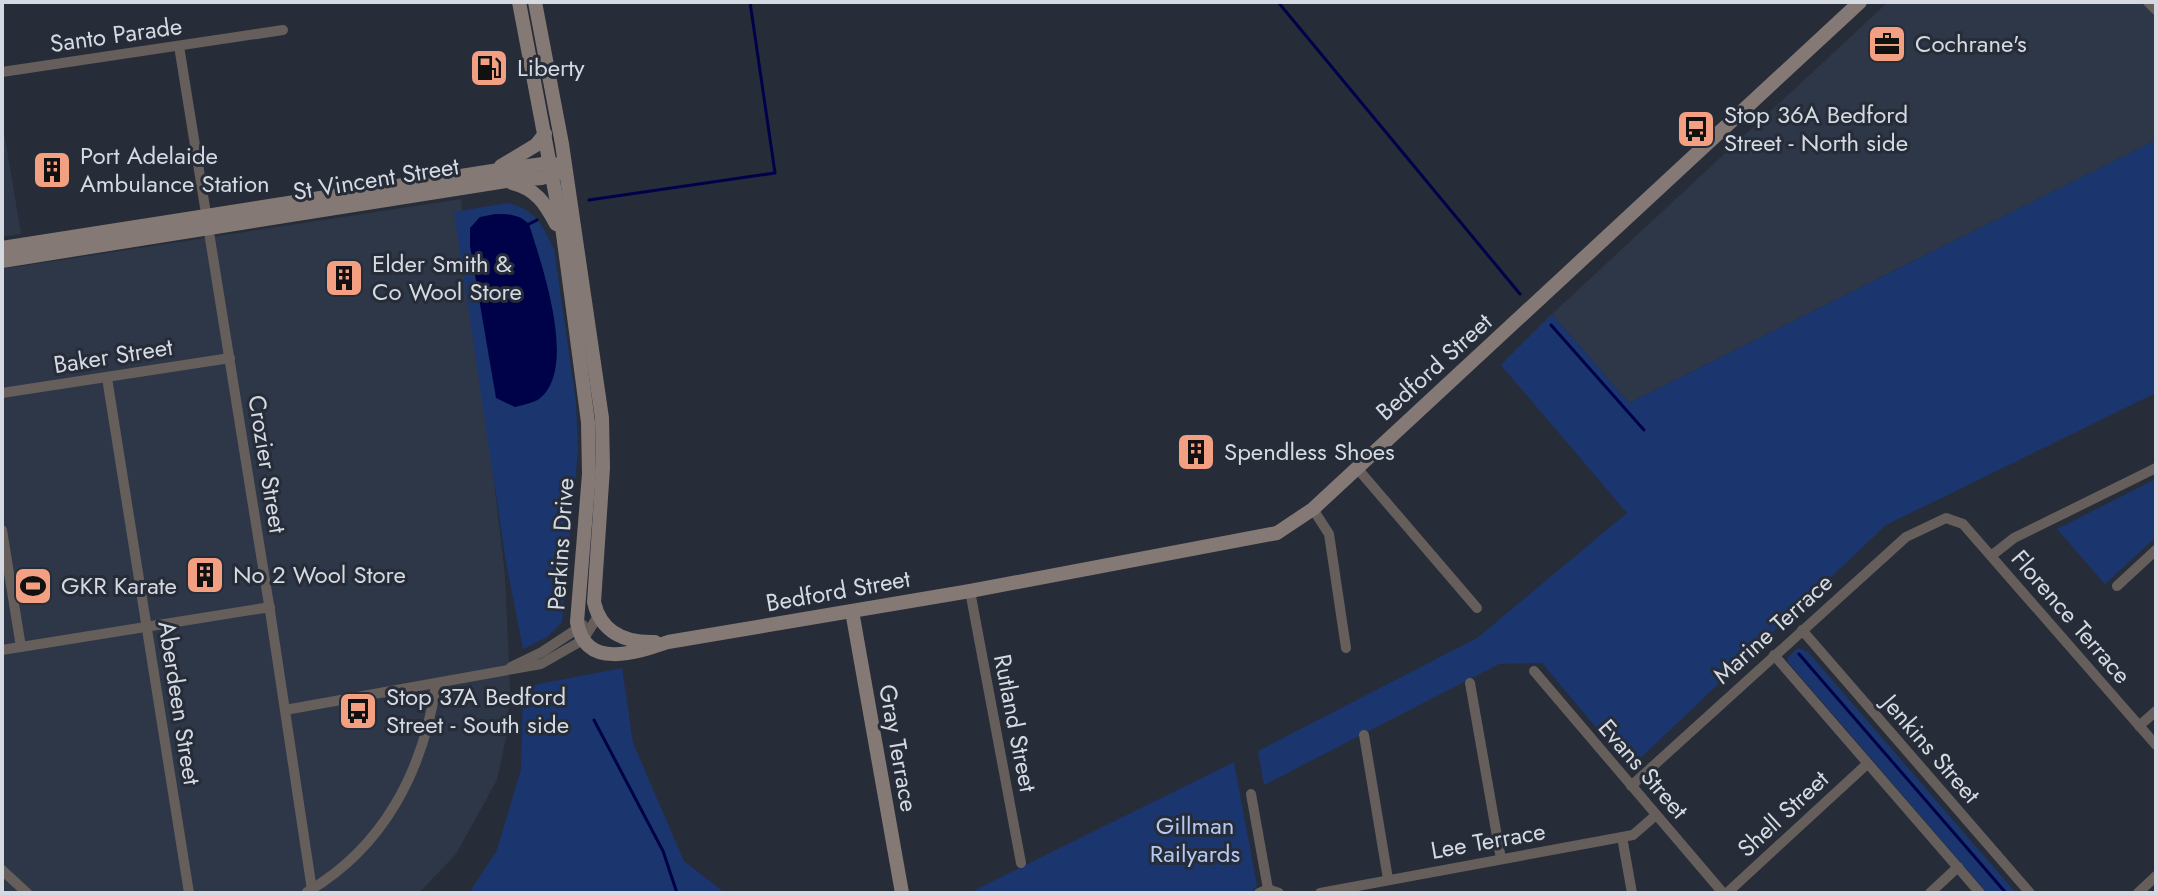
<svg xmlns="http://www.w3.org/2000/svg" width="2158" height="895" viewBox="0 0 2158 895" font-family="Jost,sans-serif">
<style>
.built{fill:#2d3748}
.green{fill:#1b366e}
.water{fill:#000249}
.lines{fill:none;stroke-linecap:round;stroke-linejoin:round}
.stream{stroke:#000249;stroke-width:3}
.street{stroke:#655e5b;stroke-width:10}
.secondary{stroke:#857975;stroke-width:14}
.labels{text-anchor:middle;stroke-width:6;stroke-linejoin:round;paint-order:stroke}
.street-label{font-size:24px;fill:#d5d9e1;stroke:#262c38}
.poi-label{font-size:24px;fill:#d5d9e1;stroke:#262c38;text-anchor:start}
.park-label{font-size:24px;fill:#b4caf2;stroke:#262c38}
</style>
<rect width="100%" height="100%" fill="#262c38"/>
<g class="built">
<path d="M1888,2H2156V140L1629,403L1552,314Z"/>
<path d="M2,119L21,234L2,237Z"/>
<path d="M461,199L505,576L510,687L507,734L497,780L456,854L419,893H2V269Z"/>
</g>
<g class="green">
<path d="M2156,140V393L1886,525L1630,768L1542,663L1499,664L1264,785L1258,751L1477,638L1627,513L1501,365L1552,314L1629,403Z"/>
<path d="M507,203C535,209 542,224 554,249L576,402L578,451L562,622L547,637L523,649L506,562L454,212Z"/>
<path d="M2156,479V537L2105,584L2057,529Z"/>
<path d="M1798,648L1808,652L2016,893H1987L1788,662V657Z"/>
<path d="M622,668L633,743L684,861L725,893H469L497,850L521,769L523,687Z"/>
<path d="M1234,762L1257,885L1251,893H969Z"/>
</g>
<path class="water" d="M495,214C509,214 519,214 529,224C541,263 579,369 539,399C533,403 522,405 515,407L496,398L470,246V228L480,217Z"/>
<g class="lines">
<g class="stream">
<path d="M1278,2L1520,294"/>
<path d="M589,200L775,173L750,2"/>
<path d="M529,224L537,220"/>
<path d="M1551,325L1644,430"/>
<path d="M1799,654L2006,893"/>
<path d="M594,720L663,851L677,893"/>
</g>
<g class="street">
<path d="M2148,2L2156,10"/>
<path d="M179,46L270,611L312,890"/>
<path d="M2,72L283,30"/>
<path d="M107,378L189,893"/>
<path d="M2,393L230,358"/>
<path d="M1357,468L1477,608"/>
<path d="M1313,509L1329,534L1346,648"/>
<path d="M2,530L21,647"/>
<path d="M1991,556L2014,538L2156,468"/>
<path d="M2117,586L2156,550"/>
<path d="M970,591L1021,863"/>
<path d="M1802,630L2030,893"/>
<path d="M2,650L270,607"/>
<path d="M1774,655L1980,893"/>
<path d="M511,667L542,652L583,625"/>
<path d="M1534,671L1723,893"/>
<path d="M1470,683L1501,859"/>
<path d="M285,710L541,664L583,640L598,616"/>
<path d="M2139,726L2156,711"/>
<path d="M1364,735L1388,879"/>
<path d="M1631,786L1906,537L1946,518L1963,524L2156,745"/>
<path d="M1251,794L1268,889"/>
<path d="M1622,837L1632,893"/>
<path d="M2,870L27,893"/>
<path d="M307,892C384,847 423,771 436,685"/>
<path d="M1259,893L1268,889L1279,893"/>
<path d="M1320,893L1633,835L1656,815"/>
<path d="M1727,893L1867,764"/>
<path d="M1930,893L1958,867"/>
<path d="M2138,893L2156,876"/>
</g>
<g class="secondary">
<path d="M519,2L563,234L588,422L589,474L577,622C585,670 636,653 668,642L970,591L1277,533L1313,509L1860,2"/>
<path d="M535,2L562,144L602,418L603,468L594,602C601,633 626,643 655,642"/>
<path d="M501,166L536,145L545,134"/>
<path d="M512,183C536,189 545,203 556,224"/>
<path d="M2,248L499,170L550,163L557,165"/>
<path d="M2,261L506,181L542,178L558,172"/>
<path d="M852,611L902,893"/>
</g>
</g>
<defs>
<symbol id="office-square" viewBox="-11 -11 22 22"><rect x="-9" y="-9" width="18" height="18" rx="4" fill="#f2a081" stroke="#262c38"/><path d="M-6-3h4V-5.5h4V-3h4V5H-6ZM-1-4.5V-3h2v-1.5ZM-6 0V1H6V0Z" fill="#111"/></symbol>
<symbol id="fuel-square" viewBox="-11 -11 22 22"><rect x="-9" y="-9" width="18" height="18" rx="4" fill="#f2a081" stroke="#262c38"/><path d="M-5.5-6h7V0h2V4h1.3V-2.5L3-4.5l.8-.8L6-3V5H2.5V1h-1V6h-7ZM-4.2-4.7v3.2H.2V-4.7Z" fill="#111"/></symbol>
<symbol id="bus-square" viewBox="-11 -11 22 22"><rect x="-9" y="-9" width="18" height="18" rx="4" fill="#f2a081" stroke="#262c38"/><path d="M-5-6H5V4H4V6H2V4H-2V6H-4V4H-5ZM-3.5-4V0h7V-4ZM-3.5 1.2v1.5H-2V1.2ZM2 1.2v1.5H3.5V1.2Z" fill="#111"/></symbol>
<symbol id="building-square" viewBox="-11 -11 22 22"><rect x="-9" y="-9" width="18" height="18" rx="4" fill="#f2a081" stroke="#262c38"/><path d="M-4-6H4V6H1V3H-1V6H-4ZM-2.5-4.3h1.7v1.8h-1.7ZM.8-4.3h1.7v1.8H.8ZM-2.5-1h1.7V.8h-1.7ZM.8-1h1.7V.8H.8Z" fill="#111"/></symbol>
<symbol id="stadium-square" viewBox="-11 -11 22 22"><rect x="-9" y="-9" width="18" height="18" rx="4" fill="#f2a081" stroke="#262c38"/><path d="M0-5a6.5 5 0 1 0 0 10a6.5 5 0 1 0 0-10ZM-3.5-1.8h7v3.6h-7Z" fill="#111"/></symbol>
</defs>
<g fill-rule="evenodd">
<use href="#office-square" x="1865" y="22" width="44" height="44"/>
<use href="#fuel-square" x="467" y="46" width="44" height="44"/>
<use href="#bus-square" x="1674" y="107" width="44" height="44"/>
<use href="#building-square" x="30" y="148" width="44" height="44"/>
<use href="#building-square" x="322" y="256" width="44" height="44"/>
<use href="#building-square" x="1174" y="430" width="44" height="44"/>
<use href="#building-square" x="183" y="553" width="44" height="44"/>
<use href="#stadium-square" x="11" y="564" width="44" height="44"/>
<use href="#bus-square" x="336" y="689" width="44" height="44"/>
</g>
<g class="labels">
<g class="street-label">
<text transform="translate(116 35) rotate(-8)" y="8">Santo Parade</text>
<text transform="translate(376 179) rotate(-9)" y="8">St Vincent Street</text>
<text transform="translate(113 356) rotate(-9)" y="8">Baker Street</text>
<text transform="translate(1434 367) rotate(-42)" y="8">Bedford Street</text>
<text transform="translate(267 464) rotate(81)" y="8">Crozier Street</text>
<text transform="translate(561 544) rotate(-86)" y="8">Perkins Drive</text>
<text transform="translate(838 591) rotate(-10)" y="8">Bedford Street</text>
<text transform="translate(2071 617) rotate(49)" y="8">Florence Terrace</text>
<text transform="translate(1773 629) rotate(-42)" y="8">Marine Terrace</text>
<text transform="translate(179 703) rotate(81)" y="8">Aberdeen Street</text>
<text transform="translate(1015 723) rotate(79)" y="8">Rutland Street</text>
<text transform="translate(898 748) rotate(80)" y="8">Gray Terrace</text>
<text transform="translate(1931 749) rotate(49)" y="8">Jenkins Street</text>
<text transform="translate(1643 769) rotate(49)" y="8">Evans Street</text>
<text transform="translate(1783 814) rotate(-43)" y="8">Shell Street</text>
<text transform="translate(1488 841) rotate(-10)" y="8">Lee Terrace</text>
</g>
<g class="poi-label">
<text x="1915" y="52">Cochrane's</text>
<text x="517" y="76">Liberty</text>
<text x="1724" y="123">Stop 36A Bedford<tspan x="1724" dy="28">Street - North side</tspan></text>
<text x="80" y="164">Port Adelaide<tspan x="80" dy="28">Ambulance Station</tspan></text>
<text x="372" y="272">Elder Smith &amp;<tspan x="372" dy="28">Co Wool Store</tspan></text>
<text x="1224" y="460">Spendless Shoes</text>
<text x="233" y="583">No 2 Wool Store</text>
<text x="61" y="594">GKR Karate</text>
<text x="386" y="705">Stop 37A Bedford<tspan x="386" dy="28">Street - South side</tspan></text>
</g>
<g class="park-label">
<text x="1195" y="834">Gillman<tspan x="1195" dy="28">Railyards</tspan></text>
</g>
</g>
<rect width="2158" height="895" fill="none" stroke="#d5d9e1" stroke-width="8"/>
</svg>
